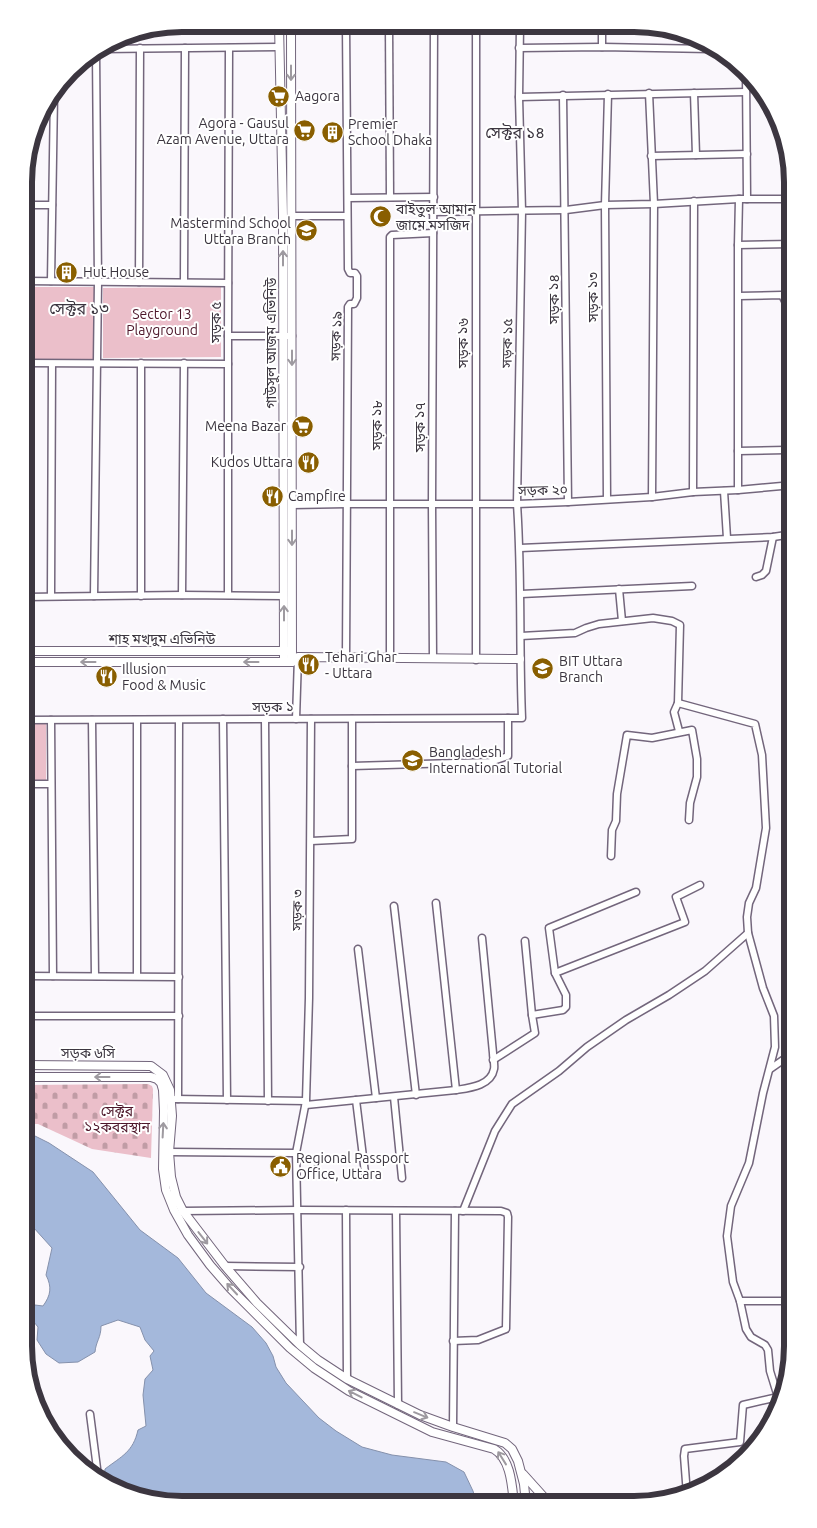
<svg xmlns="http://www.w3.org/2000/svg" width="817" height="1528" viewBox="0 0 817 1528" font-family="Ubuntu,'Noto Sans Bengali',sans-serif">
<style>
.cemetery{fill:url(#cemetery-stones)}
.park{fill:#ebbfca}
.water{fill:#a4b8db;stroke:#8591ac}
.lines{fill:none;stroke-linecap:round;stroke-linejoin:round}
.minor-casing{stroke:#73667c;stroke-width:9}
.tertiary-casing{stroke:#73667c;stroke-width:10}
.minor{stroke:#fff;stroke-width:6}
.tertiary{stroke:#fff;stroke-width:8}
.oneway{stroke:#9e9aa0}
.labels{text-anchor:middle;stroke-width:4;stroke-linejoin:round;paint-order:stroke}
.poi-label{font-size:14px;fill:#3c3640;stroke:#fff;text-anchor:start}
.street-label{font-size:14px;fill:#3c3640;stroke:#fff}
.park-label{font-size:14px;fill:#4d172a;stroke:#fff}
.quarter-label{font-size:16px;fill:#3c3640;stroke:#fff}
.rim{fill:none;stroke:#3c3640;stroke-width:6}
</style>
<defs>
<pattern id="cemetery-stones" width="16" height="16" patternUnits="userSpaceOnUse" patternTransform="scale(1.25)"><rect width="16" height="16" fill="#ebbfca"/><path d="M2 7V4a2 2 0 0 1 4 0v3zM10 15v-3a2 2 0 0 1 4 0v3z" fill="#c09ca5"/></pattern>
</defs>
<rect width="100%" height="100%" fill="#faf7fc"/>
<path class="cemetery" d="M148,1084L152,1086L153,1089L151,1158L92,1149L38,1124H24V1085Z"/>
<g class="park">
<rect x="25" y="287" width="69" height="73"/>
<path d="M221,287V357L103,358V288Z"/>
<rect x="24" y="724" width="22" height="56"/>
</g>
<path class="water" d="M24,1134H31L49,1143L93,1172L140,1230L178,1258L206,1293L252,1327L266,1343L273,1356L276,1367L286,1383L319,1418L336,1431L362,1447L392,1455L446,1462L464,1472L473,1491L477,1504L162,1503L104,1479L105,1469C122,1456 133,1452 138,1430L146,1426L143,1395L145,1379L153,1370L150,1356L154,1351L145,1340L140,1327L118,1320L101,1326C101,1338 96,1341 95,1352L78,1362L59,1363L46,1354L37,1340L38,1327L29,1316L35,1305L43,1306C51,1295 52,1287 46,1275L52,1248L24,1217Z"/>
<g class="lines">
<defs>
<g id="minor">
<path d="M389,25L390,197"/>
<path d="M476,26C477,237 474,448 476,660"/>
<path d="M602,26V47"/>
<path d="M519,48L602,47L710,49"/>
<path d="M102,49L279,47"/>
<path d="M746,74L747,199"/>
<path d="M649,93L654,204L652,497"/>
<path d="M694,93L696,155"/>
<path d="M563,95L568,502"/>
<path d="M519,97L746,92"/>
<path d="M651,156L747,154"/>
<path d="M348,198L434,197"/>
<path d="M25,205H52"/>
<path d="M432,212L566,210L605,205L654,204L739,199H793"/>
<path d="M292,216H347"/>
<path d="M738,245L793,244"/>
<path d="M25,281L228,283"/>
<path d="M51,281L54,95"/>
<path d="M139,282L140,48"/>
<path d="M184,282L185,48"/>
<path d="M739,296L782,295L786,303V486"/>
<path d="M228,336H292"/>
<path d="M25,363L228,364"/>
<path d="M141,363V596"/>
<path d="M738,451L786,450"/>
<path d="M738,490V245L739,199"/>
<path d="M724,491L727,538"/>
<path d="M693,492L694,201"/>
<path d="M607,499L605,205L608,94"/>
<path d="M292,505L346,504H517L568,502L652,497L693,492L738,490L793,485"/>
<path d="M520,548L773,537L793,534"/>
<path d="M756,577L762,575L766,571L773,537"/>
<path d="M619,589L622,621"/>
<path d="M521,594L692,586"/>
<path d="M51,595L52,364"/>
<path d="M182,595L184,363"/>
<path d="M228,595V336L229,48"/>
<path d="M94,596L98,282L96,52"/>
<path d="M25,597L182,595L284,596"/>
<path d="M521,636L575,633L586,628L599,624L653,618L672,621L680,625L678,703L674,712L679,731"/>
<path d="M346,658L348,307L350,304H354L357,298V276L355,273H350L348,269L346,25"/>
<path d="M390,658V237L392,235L433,233"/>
<path d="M433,658L432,504L434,25"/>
<path d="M678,703L755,724L762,755L766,828L756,888L749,903L747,917L748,933L763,988L774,1016L775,1047L763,1093L749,1163L731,1206L727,1236L733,1282L740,1301L746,1329L751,1337L765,1345L768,1350L770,1371L778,1397L782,1404"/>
<path d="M223,719L227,1100"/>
<path d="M265,719L268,1101"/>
<path d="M296,719L298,657"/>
<path d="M24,720L522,718C519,647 522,576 517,504L522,211L519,97L520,26"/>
<path d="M51,720L53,976"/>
<path d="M92,720L95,976"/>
<path d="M352,766L490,762L508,756V718"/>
<path d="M24,784H51"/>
<path d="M311,841L352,839V719"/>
<path d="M611,856L612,830L616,821L617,794L627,735L652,738L692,730L697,759V777L690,803L689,820"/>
<path d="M436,903L456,1090"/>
<path d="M394,906L416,1095"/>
<path d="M358,949L376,1098"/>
<path d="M555,973L685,922L676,897L700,885"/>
<path d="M24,976L179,977"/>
<path d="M137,976V720"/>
<path d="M532,1015L563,1010L566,1007V995L555,973L549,928L636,892"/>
<path d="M24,1016H179"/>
<path d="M493,1060L535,1033L532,1015L525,941"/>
<path d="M770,1069L793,1053"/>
<path d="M394,1097L402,1178"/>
<path d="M175,1099L306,1101"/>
<path d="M178,1099L179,720"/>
<path d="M356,1100L365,1173"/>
<path d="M306,1105L456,1090C469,1088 491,1086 494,1069C495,1065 493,1058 493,1053L482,938"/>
<path d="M169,1152L296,1153"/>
<path d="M346,1210L347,1379"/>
<path d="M183,1211L298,1210L501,1211L507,1213L508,1217L506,1329L478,1340L453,1341"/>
<path d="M396,1211L398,1405"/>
<path d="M463,1211L495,1131L512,1104L559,1071L587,1047L626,1020L669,995L705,971L748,933"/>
<path d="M225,1266L300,1267"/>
<path d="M740,1301H793"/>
<path d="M300,1345L296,1153L306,1101L309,998L311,719"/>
<path d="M90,1414L98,1476"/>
<path d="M453,1427L455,1211"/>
<path d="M687,1495L684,1456L685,1449L740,1442L743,1405L778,1397"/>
</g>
<g id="tertiary">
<path d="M279,24L283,216L284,662"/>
<path d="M291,24L292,662"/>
<path d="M25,651H288"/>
<path d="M25,662H292L298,657L520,659"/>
<path d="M24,1065L151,1066L163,1075L170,1090L172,1116L169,1152L171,1177L176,1197L183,1211L225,1266L257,1303L300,1345L318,1360L347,1379L420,1415L453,1427L505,1443L512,1449L518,1461L524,1484L526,1504"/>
<path d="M24,1077H151L157,1079L161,1083L163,1090L164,1111L163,1169L166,1190L174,1210L188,1235L210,1265L230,1288L290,1348L314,1368L349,1391L432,1432L494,1449C511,1459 512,1486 514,1504"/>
<path d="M523,1474L550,1504"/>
<path d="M611,1504L674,1498"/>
</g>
</defs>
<use href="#minor" class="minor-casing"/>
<use href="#tertiary" class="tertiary-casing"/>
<use href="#minor" class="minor"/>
<use href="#tertiary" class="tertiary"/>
</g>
<defs><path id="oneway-shaft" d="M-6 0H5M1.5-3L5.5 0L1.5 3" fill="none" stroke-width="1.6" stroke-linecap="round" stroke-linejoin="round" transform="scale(1.25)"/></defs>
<g class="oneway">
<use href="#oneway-shaft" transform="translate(291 73) rotate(90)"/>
<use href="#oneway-shaft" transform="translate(283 258) rotate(-90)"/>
<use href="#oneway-shaft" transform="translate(292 358) rotate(90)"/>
<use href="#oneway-shaft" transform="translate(292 538) rotate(90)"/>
<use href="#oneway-shaft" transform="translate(284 613) rotate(-90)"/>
<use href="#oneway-shaft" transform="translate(88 662) rotate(180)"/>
<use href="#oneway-shaft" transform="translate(251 662) rotate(-180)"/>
<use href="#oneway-shaft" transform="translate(102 1077) rotate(180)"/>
<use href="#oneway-shaft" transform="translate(163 1130) rotate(-87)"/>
<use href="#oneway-shaft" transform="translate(203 1238) rotate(52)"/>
<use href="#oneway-shaft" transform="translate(232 1289) rotate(-133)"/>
<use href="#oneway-shaft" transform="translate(355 1394) rotate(-153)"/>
<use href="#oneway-shaft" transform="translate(421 1415) rotate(22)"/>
<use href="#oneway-shaft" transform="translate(502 1458) rotate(-122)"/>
</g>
<defs>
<symbol id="supermarket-disc" viewBox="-11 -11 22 22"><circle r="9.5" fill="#895e00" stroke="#fff"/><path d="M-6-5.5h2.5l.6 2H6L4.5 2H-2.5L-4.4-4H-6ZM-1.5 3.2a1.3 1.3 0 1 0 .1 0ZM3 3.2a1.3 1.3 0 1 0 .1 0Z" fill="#fff"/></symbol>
<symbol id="building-disc" viewBox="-11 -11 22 22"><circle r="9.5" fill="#895e00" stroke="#fff"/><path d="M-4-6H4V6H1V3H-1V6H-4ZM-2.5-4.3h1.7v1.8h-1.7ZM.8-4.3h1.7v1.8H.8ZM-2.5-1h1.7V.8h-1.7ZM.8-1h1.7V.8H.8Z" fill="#fff"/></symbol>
<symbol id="mosque-disc" viewBox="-11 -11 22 22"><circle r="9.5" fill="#895e00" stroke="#fff"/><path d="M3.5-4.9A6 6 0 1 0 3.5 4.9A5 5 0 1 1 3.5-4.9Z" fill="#fff"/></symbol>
<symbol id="school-disc" viewBox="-11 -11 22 22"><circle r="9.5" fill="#895e00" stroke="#fff"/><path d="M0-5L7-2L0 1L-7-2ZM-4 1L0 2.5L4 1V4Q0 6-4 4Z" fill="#fff"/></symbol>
<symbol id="restaurant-disc" viewBox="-11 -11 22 22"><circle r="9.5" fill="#895e00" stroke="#fff"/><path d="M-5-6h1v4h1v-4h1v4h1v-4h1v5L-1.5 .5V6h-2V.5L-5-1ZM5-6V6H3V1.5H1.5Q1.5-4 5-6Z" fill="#fff"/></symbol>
<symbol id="civic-disc" viewBox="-11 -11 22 22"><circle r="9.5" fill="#895e00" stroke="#fff"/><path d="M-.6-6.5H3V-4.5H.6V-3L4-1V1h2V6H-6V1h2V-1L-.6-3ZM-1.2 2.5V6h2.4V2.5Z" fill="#fff"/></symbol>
</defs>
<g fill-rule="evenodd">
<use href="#supermarket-disc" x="266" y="84" width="25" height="25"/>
<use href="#supermarket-disc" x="292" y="118" width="25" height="25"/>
<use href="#building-disc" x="320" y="120" width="25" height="25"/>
<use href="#mosque-disc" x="368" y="204" width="25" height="25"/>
<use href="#school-disc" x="294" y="218" width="25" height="25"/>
<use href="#building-disc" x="54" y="260" width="25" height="25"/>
<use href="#supermarket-disc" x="290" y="414" width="25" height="25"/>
<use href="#restaurant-disc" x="296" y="450" width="25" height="25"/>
<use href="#restaurant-disc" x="260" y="484" width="25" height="25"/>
<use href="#restaurant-disc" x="296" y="652" width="25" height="25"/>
<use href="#school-disc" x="530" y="656" width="25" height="25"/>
<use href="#restaurant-disc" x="94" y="664" width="25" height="25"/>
<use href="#school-disc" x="400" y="748" width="25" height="25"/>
<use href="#civic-disc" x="268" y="1154" width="25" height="25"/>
</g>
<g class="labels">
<g class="poi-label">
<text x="295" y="101">Aagora</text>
<text x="289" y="128" text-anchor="end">Agora - Gausul<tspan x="289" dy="16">Azam Avenue, Uttara</tspan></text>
<text x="348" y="129">Premier<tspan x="348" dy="16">School Dhaka</tspan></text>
<text x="396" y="214">বাইতুল আমান<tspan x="396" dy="16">জামে মসজিদ</tspan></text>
<text x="291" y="228" text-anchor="end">Mastermind School<tspan x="291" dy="16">Uttara Branch</tspan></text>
<text x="83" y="277">Hut House</text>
<text x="286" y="431" text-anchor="end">Meena Bazar</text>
<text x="293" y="467" text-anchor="end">Kudos Uttara</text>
<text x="288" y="501">Campfire</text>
<text x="325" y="662">Tehari Ghar<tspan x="325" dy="16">- Uttara</tspan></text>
<text x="559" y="666">BIT Uttara<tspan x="559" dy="16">Branch</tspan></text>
<text x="122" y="674">Illusion<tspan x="122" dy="16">Food &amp; Music</tspan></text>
<text x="429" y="757">Bangladesh<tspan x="429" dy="16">International Tutorial</tspan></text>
<text x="296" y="1163">Regional Passport<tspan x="296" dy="16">Office, Uttara</tspan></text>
</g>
<g class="street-label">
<text transform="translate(593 297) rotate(-90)" y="5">সড়ক ১৩</text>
<text transform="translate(554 299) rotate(-90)" y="5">সড়ক ১৪</text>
<text transform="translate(216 322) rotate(-90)" y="5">সড়ক ৫</text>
<text transform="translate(336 336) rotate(-88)" y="5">সড়ক ১৯</text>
<text transform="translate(271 343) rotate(-90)" y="5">গাউসুল আজম এভিনিউ</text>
<text transform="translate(463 343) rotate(-90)" y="5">সড়ক ১৬</text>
<text transform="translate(507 343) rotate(-89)" y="5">সড়ক ১৫</text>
<text transform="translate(377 425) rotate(-90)" y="5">সড়ক ১৮</text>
<text transform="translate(420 427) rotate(-90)" y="5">সড়ক ১৭</text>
<text transform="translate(543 490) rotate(-2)" y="5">সড়ক ২০</text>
<text x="162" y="644">শাহ মখদুম এভিনিউ</text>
<text x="273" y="712">সড়ক ১</text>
<text transform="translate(297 910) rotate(-89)" y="5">সড়ক ৩</text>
<text x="88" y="1058">সড়ক ৬সি</text>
</g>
<g class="park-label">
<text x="162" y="319">Sector 13<tspan x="162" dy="16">Playground</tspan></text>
<text x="117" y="1116">সেক্টর<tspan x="117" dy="16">১২কবরস্থান</tspan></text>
</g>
<g class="quarter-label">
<text x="515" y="138">সেক্টর ১৪</text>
<text x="79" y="314">সেক্টর ১৩</text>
</g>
</g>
<path d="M0 0H817V1528H0ZM182 32H634A150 150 0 0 1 784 182V1346A150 150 0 0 1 634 1496H182A150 150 0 0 1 32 1346V182A150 150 0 0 1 182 32Z" fill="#fff" fill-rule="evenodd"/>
<path class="rim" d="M182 32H634A150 150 0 0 1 784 182V1346A150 150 0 0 1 634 1496H182A150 150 0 0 1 32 1346V182A150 150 0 0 1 182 32Z"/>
</svg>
